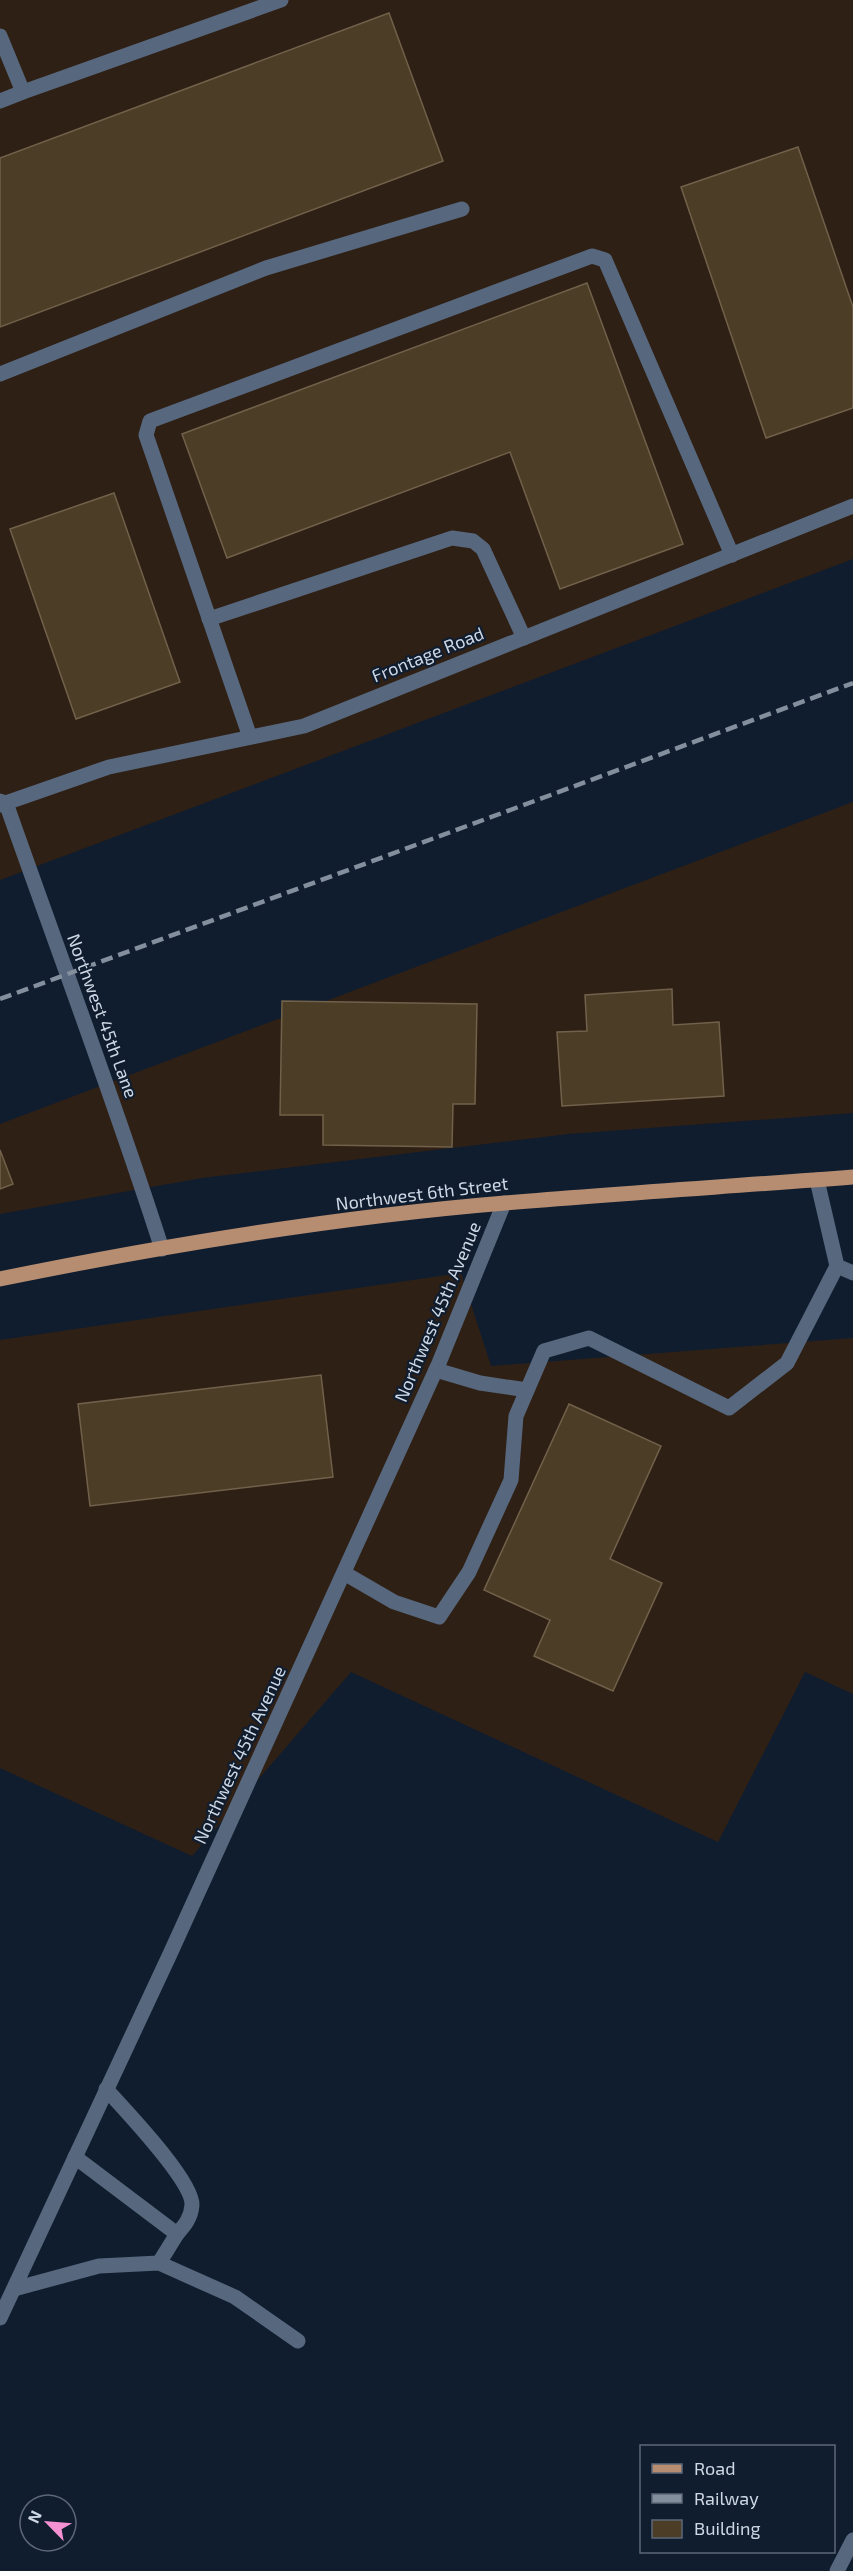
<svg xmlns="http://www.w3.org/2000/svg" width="853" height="2571" viewBox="0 0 853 2571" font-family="'Exo 2',sans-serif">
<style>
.commercial{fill:#2f2016}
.building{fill:#4c3d27;stroke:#71614a;stroke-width:1.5}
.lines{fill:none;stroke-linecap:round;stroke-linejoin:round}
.minor{stroke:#57677d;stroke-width:15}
.major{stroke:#b68d71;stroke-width:15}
.rail{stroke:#848f9e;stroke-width:4.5;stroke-dasharray:12 6;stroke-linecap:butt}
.labels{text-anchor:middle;stroke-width:4.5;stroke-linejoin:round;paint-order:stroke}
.street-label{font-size:18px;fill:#ced7e4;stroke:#101d2f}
</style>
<rect width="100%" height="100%" fill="#101d2f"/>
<g class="commercial">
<path d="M0,0H853V559L0,880Z"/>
<path d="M853,802V1113L568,1134L202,1178L0,1214V1124Z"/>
<path d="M461,1273L491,1366L853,1338V1694L805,1672L718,1842L351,1672L192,1856L0,1768V1340Z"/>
</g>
<g class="building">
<path d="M389,13L443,161L0,327V158Z"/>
<path d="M798,147L853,307V408L766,438L681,187Z"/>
<path d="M587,283L683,544L560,589L510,452L227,558L182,434Z"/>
<path d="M114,493L180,682L76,719L10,529Z"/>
<path d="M672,989L673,1025L719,1022L724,1096L562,1106L557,1032L587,1031L585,995Z"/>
<path d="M282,1001L477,1004L475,1104H453L452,1147L323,1145V1115H280Z"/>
<path d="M0,1150L13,1184L0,1189Z"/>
<path d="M321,1375L333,1477L90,1506L78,1404Z"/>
<path d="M569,1404L661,1446L610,1559L662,1583L613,1691L534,1656L550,1620L484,1590Z"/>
</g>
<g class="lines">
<g class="minor">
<path d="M0,36L23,92L281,0"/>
<path d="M0,101L23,92"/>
<path d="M0,374L266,268L462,209"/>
<path d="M209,619L452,538L473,541L483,549L524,638"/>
<path d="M250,737L146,435L150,421L592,256L605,260L732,555"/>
<path d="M0,801L6,803C58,951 114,1099 162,1249"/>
<path d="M0,805L109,767L304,726L853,506"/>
<path d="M817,1180L837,1266L853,1273"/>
<path d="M436,1370L480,1383L527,1390"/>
<path d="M344,1573L394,1602L439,1617L469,1572L511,1480L516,1416L544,1351L589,1338L729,1408L787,1363L837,1266"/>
<path d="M106,2089C125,2110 193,2181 192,2205C191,2218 185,2225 177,2234"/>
<path d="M75,2157L177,2234L159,2263"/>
<path d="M14,2289L99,2266L159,2263L235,2297L298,2341"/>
<path d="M0,2318L170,1954L439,1363L504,1203"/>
<path d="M837,2571L853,2540"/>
</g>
<path class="major" d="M0,1279C166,1245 336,1217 505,1203C621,1193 737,1186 853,1177"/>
<path class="rail" d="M0,999L853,683"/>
</g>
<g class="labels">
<g class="street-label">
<text transform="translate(428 655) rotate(-22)" y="6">Frontage Road</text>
<text transform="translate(102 1016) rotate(70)" y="6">Northwest 45th Lane</text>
<text transform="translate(422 1194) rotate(-7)" y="6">Northwest 6th Street</text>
<text transform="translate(438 1312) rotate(-67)" y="6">Northwest 45th Avenue</text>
<text transform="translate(240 1755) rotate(-65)" y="6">Northwest 45th Avenue</text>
</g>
</g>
<rect x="640" y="2445" width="195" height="108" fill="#101d2f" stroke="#5c6777" stroke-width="1.5"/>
<rect x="652" y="2464" width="30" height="9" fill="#b68d71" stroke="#5c6777" stroke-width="1.5"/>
<text x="694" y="2475" font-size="18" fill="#ced7e4">Road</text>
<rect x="652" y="2494" width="30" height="9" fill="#848f9e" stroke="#5c6777" stroke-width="1.5"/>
<text x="694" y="2505" font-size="18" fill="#ced7e4">Railway</text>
<rect x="652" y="2520" width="30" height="18" fill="#4c3d27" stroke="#5c6777" stroke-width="1.5"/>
<text x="694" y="2535" font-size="18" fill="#ced7e4">Building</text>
<g transform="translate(48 2523) rotate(295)"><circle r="28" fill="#101d2f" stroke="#5c6777" stroke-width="1.5"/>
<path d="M0-4.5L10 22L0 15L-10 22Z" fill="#f491d3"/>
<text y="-9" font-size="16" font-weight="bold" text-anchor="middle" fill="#ced7e4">N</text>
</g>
</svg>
